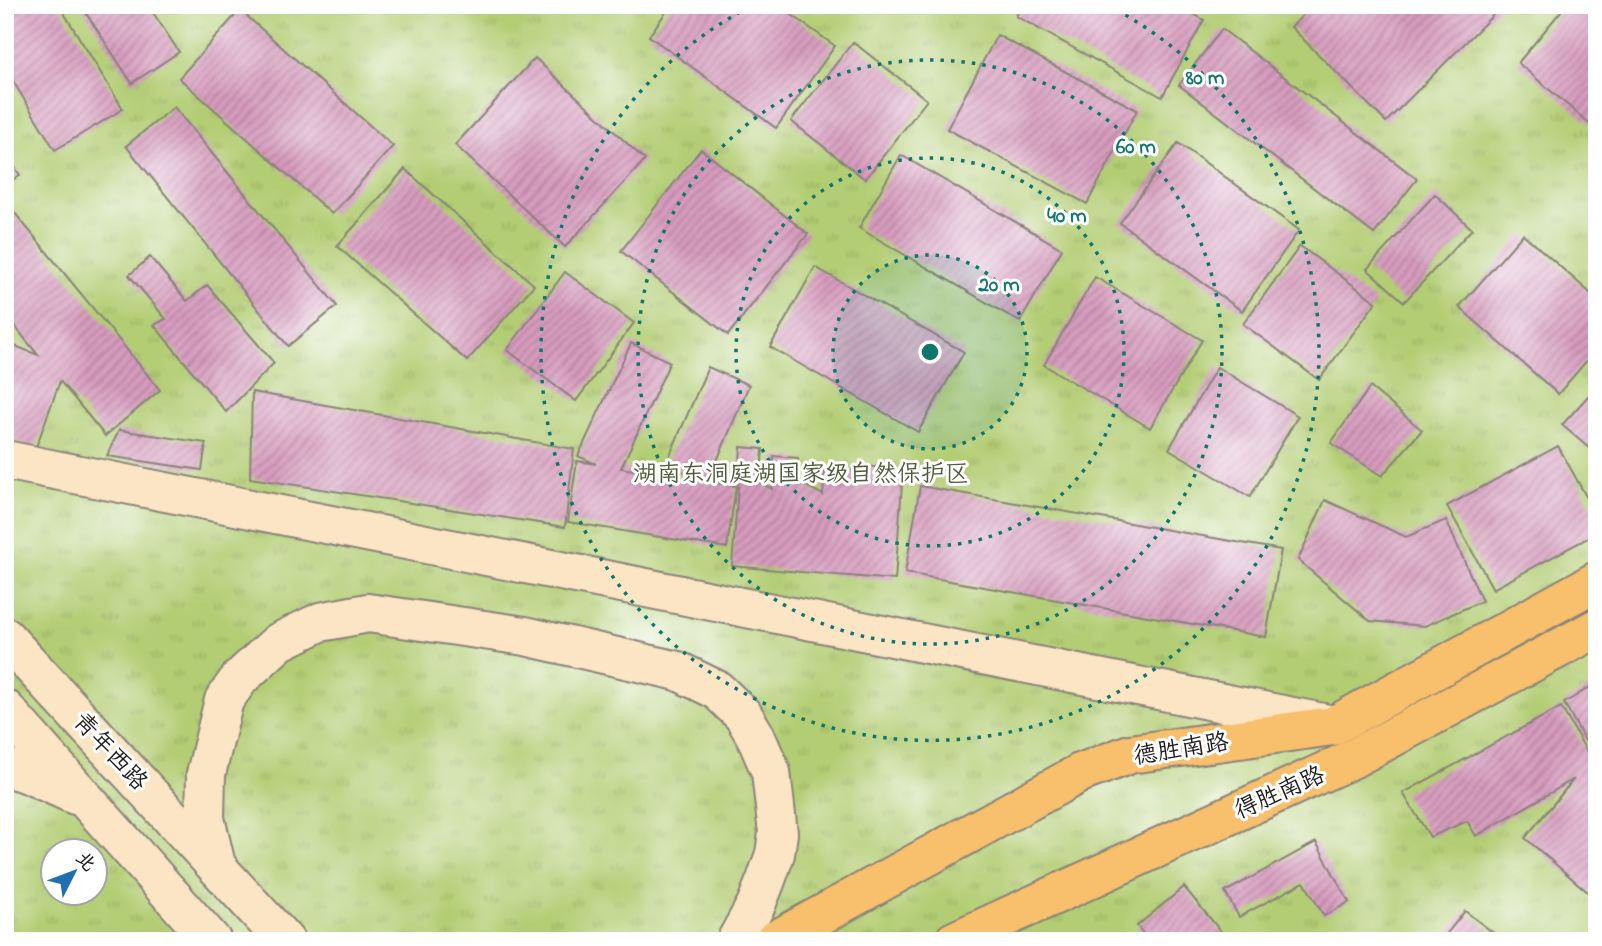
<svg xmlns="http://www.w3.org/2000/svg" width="1602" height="946" viewBox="0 0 1602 946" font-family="'Indie Flower','LXGW WenKai TC',sans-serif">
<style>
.grass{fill:url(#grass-tufts);stroke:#677448;stroke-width:2;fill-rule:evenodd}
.building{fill:url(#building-hatch)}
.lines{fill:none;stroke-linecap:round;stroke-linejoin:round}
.secondary-casing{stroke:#898379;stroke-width:42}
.primary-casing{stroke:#898379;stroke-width:42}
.secondary{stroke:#fce5c4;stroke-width:38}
.primary{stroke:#f8bf6c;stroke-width:38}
.ring{fill:none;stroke:#0f766e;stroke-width:3.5;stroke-dasharray:3.5 7}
.labels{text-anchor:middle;stroke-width:6;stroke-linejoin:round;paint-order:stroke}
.park-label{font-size:24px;fill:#505a3a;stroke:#fff}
.street-label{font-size:24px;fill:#1c1c1c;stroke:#fff}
.centre{fill:#0f766e;stroke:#fff;stroke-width:3.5}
.ring-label{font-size:21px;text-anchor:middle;font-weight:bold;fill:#0f766e;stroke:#fff;stroke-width:6;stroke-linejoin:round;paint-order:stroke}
</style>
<defs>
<pattern id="grass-tufts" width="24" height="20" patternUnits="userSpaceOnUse" patternTransform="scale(1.75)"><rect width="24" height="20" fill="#b2cd73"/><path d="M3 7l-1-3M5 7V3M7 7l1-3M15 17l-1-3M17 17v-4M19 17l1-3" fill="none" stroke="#98af63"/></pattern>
<pattern id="building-hatch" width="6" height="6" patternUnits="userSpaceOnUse" patternTransform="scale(1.75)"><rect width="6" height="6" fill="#d79bbe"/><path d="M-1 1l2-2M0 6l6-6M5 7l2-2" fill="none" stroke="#ae7e9a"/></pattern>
</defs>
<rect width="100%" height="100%" fill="#fff"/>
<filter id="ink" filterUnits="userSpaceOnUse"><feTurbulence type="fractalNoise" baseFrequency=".0143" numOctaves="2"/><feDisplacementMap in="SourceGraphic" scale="14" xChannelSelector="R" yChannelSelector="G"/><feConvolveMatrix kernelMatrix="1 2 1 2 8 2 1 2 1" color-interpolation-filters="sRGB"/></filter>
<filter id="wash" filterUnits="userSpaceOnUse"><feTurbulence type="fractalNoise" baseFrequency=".00686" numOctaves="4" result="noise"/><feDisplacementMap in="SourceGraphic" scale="28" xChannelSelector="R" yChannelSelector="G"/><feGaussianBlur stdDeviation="1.57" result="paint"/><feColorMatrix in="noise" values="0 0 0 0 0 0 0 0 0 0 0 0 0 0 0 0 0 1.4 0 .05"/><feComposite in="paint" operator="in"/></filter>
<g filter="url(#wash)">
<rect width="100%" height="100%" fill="#f6ead6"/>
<path class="grass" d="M5,5H1597V941H5ZM52,852H94V894H52Z"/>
<g id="blocks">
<g class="building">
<path d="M5,5H59L123,109L55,150L5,68Z"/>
<path d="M85,5H148L179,52L132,83L82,7Z"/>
<path d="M671,5H778L835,46L776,128L649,36Z"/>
<path d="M1022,5H1177L1204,20L1162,97L1016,16Z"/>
<path d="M1313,5H1503L1386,122L1291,27Z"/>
<path d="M1566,5L1597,6V130L1518,63Z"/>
<path d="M240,10L393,146L332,214L179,78Z"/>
<path d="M1222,29L1417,179L1374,234L1179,85Z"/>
<path d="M997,35L1137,110L1087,204L947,129Z"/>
<path d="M853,42L927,100L865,179L791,121Z"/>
<path d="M535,58L645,160L565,247L455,145Z"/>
<path d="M174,107L337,306L288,346L126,146Z"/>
<path d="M1178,143L1299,230L1242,311L1120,223Z"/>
<path d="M701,149L808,234L728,335L621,251Z"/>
<path d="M5,153L20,175L5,185Z"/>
<path d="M901,155L1062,249L1020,322L859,228Z"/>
<path d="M405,169L534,285L467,361L337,246Z"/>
<path d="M1435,194L1472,229L1404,302L1367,269Z"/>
<path d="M14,212L160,390L105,436L60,381L35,450L5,439V342L38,355L5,314V219Z"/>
<path d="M1523,234L1597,299V349L1558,394L1459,307Z"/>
<path d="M1300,246L1376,302L1319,380L1243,324Z"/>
<path d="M150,257L187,301L207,285L274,363L226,412L154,325L166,319L129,275Z"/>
<path d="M815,267L964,352L918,432L770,347Z"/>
<path d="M565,272L634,323L576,401L507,350Z"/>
<path d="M1095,277L1202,340L1150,428L1044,365Z"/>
<path d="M631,343L670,362L621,468L707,482L666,464L708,367L749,385L708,482L736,486L727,548L568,522L577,461L596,464L578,456Z"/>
<path d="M1217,367L1298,416L1250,497L1169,449Z"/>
<path d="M1597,386V455L1562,425Z"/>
<path d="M1370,387L1422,430L1382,476L1331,443Z"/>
<path d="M252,392L574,449L565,527L250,478Z"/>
<path d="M119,430L206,443L202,470L107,456Z"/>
<path d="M1558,446L1597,516V533L1493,589L1447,506Z"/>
<path d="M741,447L763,449L760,483L772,489L774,456L798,458L796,481L823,495L825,468L866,472V466L903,470L895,580L732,566Z"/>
<path d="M920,486L1281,550L1266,637L905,573Z"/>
<path d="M1325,500L1406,537L1446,520L1482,601L1425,626L1370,621L1298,560Z"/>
<path d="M1597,683V736L1585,741L1564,703Z"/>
<path d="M1561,707L1591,759L1592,757L1597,761V900L1525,838L1574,779L1476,836L1467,821L1430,837L1403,793Z"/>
<path d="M1316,842L1349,902L1324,916L1304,882L1239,917L1225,892Z"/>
<path d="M1184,887L1229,941H1149L1137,926Z"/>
<path d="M1465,911L1504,941H1441Z"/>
</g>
</g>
</g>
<g filter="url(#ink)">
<use href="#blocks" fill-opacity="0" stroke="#898379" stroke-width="2"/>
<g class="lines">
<defs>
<g id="secondary">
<path d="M5,460L1328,724"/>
<path d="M5,637L285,941"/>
<path d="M5,709L212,941"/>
<path d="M5,767L26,773L75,795"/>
<path d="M216,865L205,818L206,774L224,700L240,678L279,642L320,622L368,613L525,636L678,671L717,690L743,715L755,735L771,772L778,833L775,854L766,880L756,905L736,941"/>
</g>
<g id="primary">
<path d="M774,941L1080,773L1130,754L1333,726L1597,581"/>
<path d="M954,941L1352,759L1597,628"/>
</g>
</defs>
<use href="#secondary" class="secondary-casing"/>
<use href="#primary" class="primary-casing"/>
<use href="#secondary" class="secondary"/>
<use href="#primary" class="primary"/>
</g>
</g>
<circle cx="930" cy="352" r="97" fill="#0f766e" fill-opacity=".12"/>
<g class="ring">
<circle cx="930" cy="352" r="97"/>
<circle cx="930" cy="352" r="194"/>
<circle cx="930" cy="352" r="292"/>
<path d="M1107 5A389 389 0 1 1 753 5"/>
</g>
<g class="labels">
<g class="park-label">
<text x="801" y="481">湖南东洞庭湖国家级自然保护区</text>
</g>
<g class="street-label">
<text transform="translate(1181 748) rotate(-9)" y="8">德胜南路</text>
<text transform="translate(111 751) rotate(47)" y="8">青年西路</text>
<text transform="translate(1279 792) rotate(-24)" y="8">得胜南路</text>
</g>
</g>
<circle cx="930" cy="352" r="10" class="centre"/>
<g class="ring-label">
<text x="1205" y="84">80 m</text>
<text x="1136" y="153">60 m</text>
<text x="1067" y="222">40 m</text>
<text x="999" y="291">20 m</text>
</g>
<rect width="1602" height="946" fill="none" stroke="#fff" stroke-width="28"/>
<g transform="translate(74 872) rotate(48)"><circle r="33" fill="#ffffff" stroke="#a4a4a4" stroke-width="2"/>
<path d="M0-5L12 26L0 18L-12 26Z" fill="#1f6fb2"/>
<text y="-10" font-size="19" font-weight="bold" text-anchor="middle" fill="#1c1c1c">北</text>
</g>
</svg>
